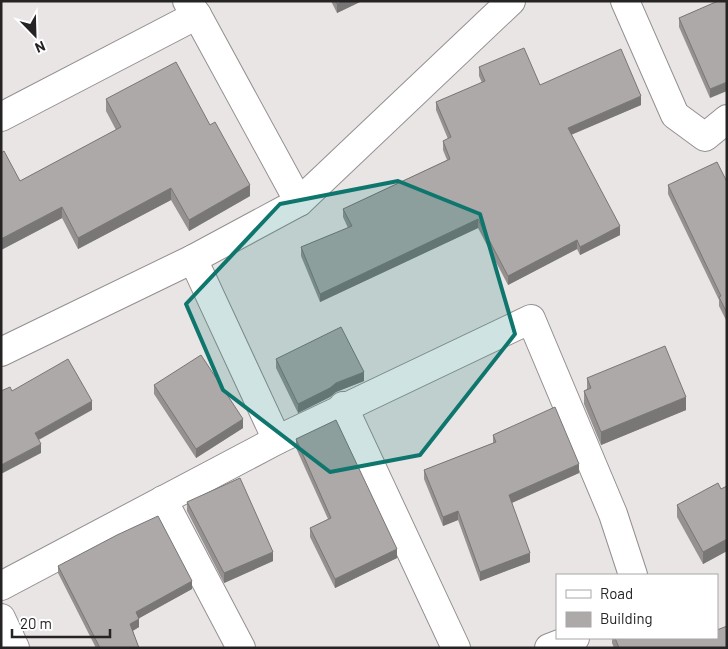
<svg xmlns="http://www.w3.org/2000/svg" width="728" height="649" viewBox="0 0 728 649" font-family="Barlow,sans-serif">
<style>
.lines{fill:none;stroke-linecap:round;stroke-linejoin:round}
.street-casing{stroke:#948f90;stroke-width:30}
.secondary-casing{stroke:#948f90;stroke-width:30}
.street{stroke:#fff;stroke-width:28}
.secondary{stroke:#fff;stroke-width:28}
.wall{fill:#959191}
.shaded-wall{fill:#797676}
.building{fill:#ada9a9;stroke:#797676}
.marked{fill:#0f766e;fill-opacity:0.2;stroke:#0f766e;stroke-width:4;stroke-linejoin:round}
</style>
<rect width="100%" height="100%" fill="#eae5e5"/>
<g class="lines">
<defs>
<g id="street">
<path d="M625,1L675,115L705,137L727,119"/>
<path d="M197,15L299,202"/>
<path d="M1,117L197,15L187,1"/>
<path d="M193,259L277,440"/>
<path d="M343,406L456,648"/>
<path d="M163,500L241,648"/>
<path d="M1,586L277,440L531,319L613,514L633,575"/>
<path d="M1,618L15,648"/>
<path d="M549,648L575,638"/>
</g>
<path id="secondary" d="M1,352L193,259L299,202L511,1"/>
</defs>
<use href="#street" class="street-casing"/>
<use href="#secondary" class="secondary-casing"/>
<use href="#street" class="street"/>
<use href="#secondary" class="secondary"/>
</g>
<g class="wall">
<path d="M331,1H362L337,13Z"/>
<path d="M718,1L710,98L679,27V18Z"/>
<path d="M479,67L540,85L641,105L571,135L620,235L580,255L577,249L508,285L478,228L320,302L301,256V247L348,228L343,217V209L447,160L443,150V141L448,139L436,110V102L482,83L479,76Z"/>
<path d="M106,99L210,125L250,196L189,231L171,200L78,249L62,218L1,250V153L20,181L116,130L106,111Z"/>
<path d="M727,182V322L719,306V300L668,194V185Z"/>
<path d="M276,359L364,381L336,392L330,397L298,413L276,368Z"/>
<path d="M587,378L686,410L601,445L584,404V391L587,389Z"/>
<path d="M154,385L243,428L196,458L154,394Z"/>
<path d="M493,435L579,473L512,503L530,562L480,581L458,520L443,526L424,479V470L493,443Z"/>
<path d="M296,439L397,558L335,588L310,537V528L328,519L296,448Z"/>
<path d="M727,486V551L703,564L677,517V505L721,489Z"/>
<path d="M187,502L273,561L224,583L187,511Z"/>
<path d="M58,566L192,589L139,618V627L133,631L139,648H96L58,573Z"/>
<path d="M612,638H699L727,648H614L612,643Z"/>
</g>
<g class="shaded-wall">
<path d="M342,1H362L337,13V4Z"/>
<path d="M727,82V91L710,98V89Z"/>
<path d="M641,96V105L568,136V128Z"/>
<path d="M250,185V196L189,231V220Z"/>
<path d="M171,188V200L78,249V238Z"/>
<path d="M62,207V218L1,250V239Z"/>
<path d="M478,219V228L320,302V294Z"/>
<path d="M620,226V235L580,255V247Z"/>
<path d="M577,240V249L508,285V276Z"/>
<path d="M364,372V381L336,392L330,397L298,413V404L336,383Z"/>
<path d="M686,397V410L601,445V432Z"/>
<path d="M92,401V410L35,442V433Z"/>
<path d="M243,419V428L196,458V449Z"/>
<path d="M41,444V453L1,474V465Z"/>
<path d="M579,464V473L509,504V495Z"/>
<path d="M458,511V520L443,526V517Z"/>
<path d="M727,539V551L703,564V552Z"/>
<path d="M397,549V558L335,588V579Z"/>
<path d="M273,552V561L224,583V573Z"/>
<path d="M530,553V562L480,581V572Z"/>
<path d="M192,581V589L136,620V612Z"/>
<path d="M139,619V627L130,632V624Z"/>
</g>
<g class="building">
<path d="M336,1H342L337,4Z"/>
<path d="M718,1H727V82L710,89L679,18Z"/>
<path d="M524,48L540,85L621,49L641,96L568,128L620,226L580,247L577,240L508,276L478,219L320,294L301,247L352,226L343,209L450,159L443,141L451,137L436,102L485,81L479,67Z"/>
<path d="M176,62L210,125L215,122L250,185L189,220L171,188L78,238L62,207L1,239V153L4,151L20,181L121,127L106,99Z"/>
<path d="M717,162L727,182V313L719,297L721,296L668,185Z"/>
<path d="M341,327L364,372L336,383L330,388L298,404L276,359Z"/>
<path d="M665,346L686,397L601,432L584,391L591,388L587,378Z"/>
<path d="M201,355L243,419L196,449L154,385Z"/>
<path d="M68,359L92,401L35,433L41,444L1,465V391L10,387L12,391Z"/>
<path d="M555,407L579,464L509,495L530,553L480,572L458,511L443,517L424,470L496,442L493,435Z"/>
<path d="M336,420L397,549L335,579L310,528L331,518L296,439Z"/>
<path d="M240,478L273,552L224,573L187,502Z"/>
<path d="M718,483L721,489L727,486V539L703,552L677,505Z"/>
<path d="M158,516L192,581L136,612L139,619L130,624L139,648H100L58,566L117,535Z"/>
<path d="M727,626V648H619L615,638H699L700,639L701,638H717V630Z"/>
</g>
<path class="marked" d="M398,181L480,214L515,334L420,455L330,472L223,390L186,304L280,204Z"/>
<rect width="728" height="649" fill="none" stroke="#252323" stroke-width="5"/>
<rect x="556" y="574" width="162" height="65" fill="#ffffff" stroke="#a8a7a7"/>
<rect x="566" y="590" width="25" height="8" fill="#ffffff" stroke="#a8a7a7"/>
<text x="600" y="599" font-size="15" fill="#252323">Road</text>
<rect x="566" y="612" width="25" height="15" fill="#ada9a9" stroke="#a8a7a7"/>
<text x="600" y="624" font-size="15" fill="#252323">Building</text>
<g transform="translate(35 35) rotate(157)" stroke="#ffffff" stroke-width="4" paint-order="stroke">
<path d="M0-4L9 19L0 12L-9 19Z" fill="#252323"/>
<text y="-8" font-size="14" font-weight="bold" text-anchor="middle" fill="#252323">N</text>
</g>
<path d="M12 629v8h98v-8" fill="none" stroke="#252323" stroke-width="2.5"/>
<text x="20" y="629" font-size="15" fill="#252323" stroke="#ffffff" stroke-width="4" paint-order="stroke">20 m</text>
</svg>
